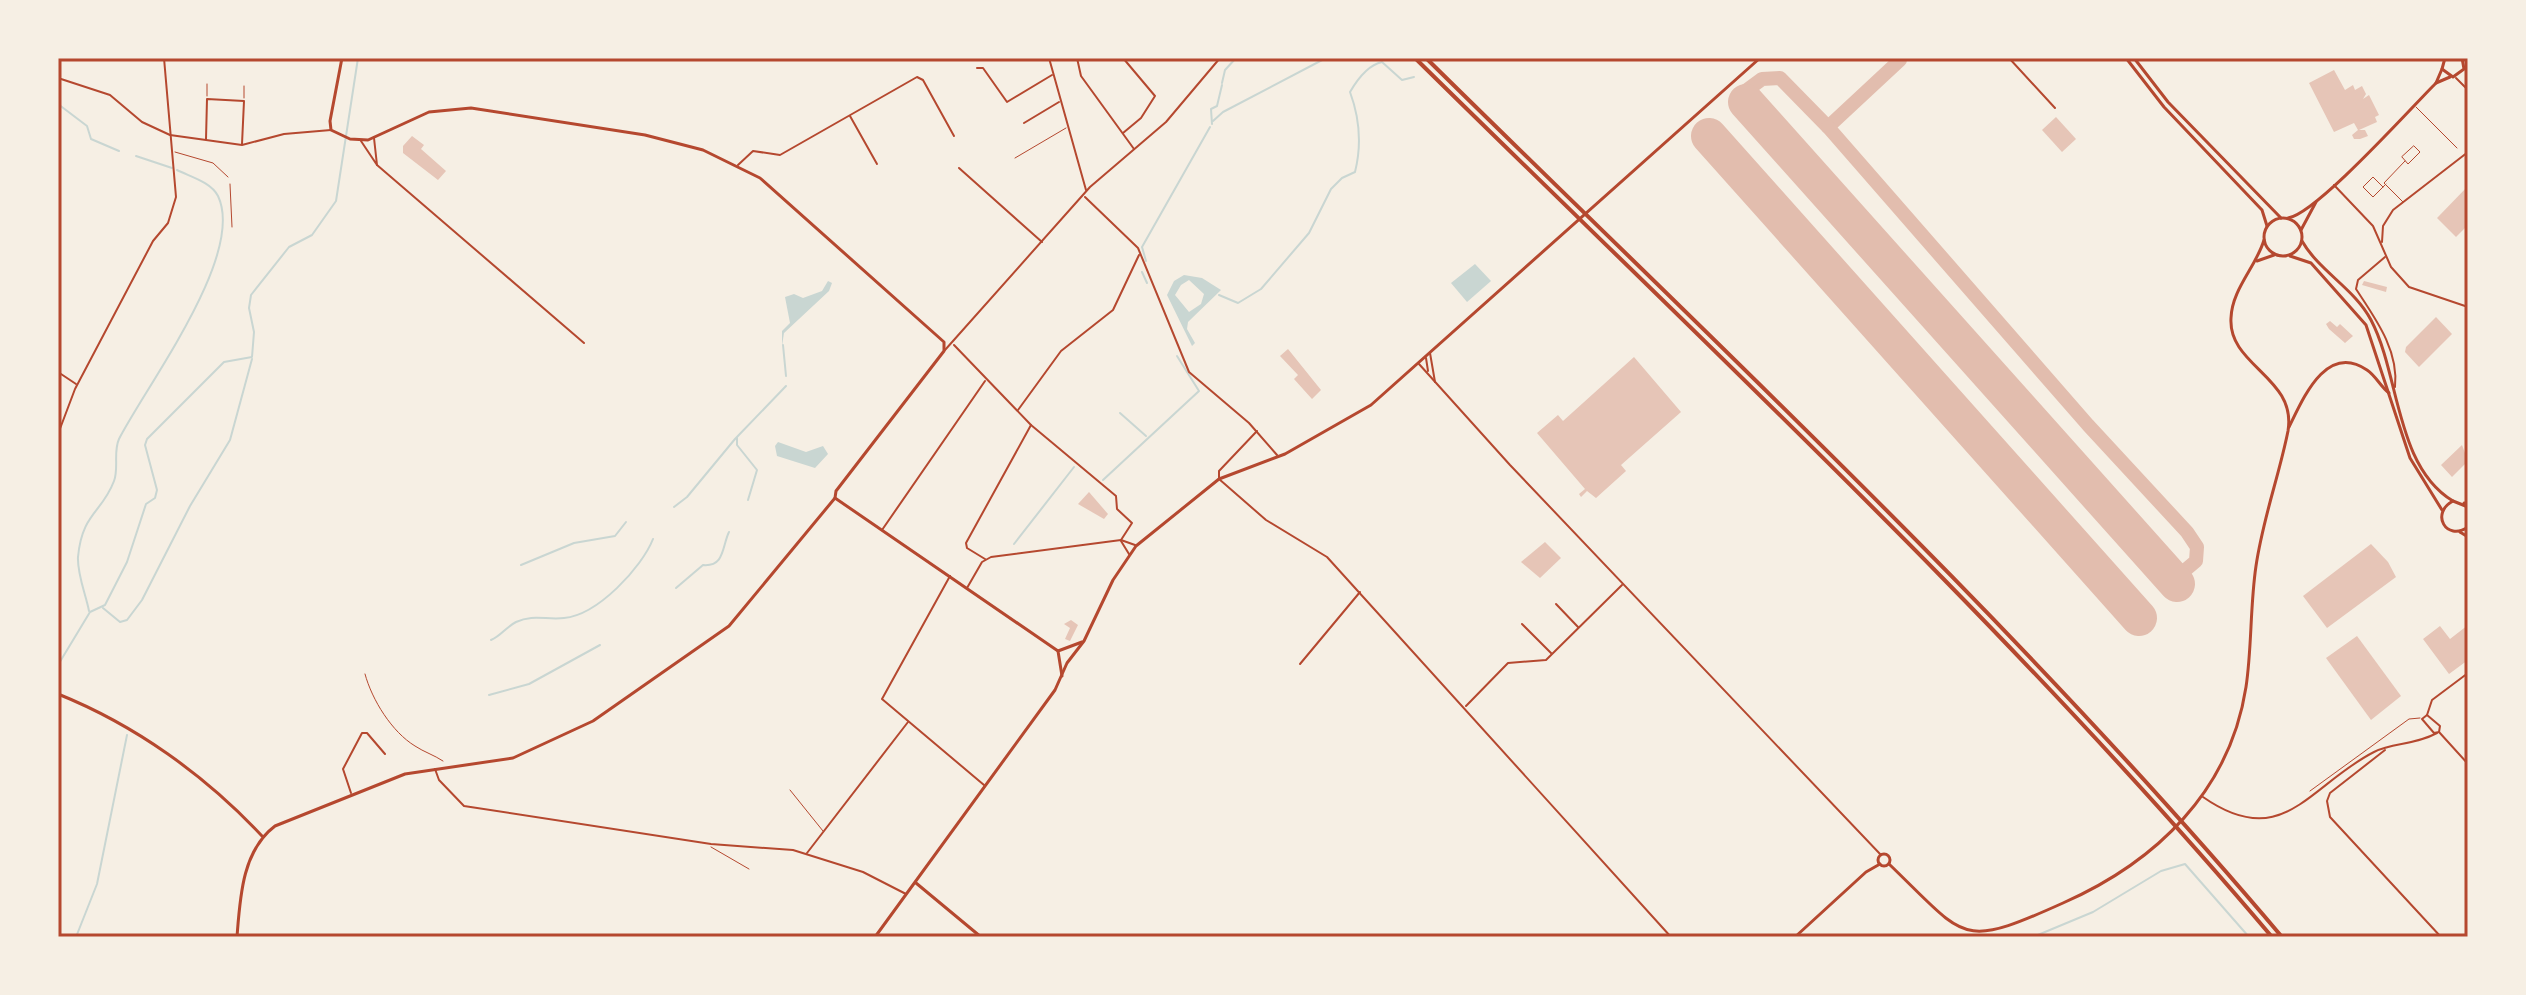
<svg xmlns="http://www.w3.org/2000/svg" width="2526" height="995" viewBox="0 0 2526 995" font-family="Figtree,sans-serif">
<style>
.water{fill:#c9d6d2;fill-rule:evenodd}
.lines{fill:none;stroke-linecap:round;stroke-linejoin:round}
.stream{stroke:#c9d6d2;stroke-width:2}
.taxiway{stroke:#e2bdae;stroke-width:14}
.runway{stroke:#e2bdae;stroke-width:36}
.building{fill:#e6c5b7}
.path{stroke:#b5482f;stroke-width:1}
.service{stroke:#b5482f;stroke-width:1}
.minor{stroke:#b5482f;stroke-width:2}
.tertiary{stroke:#b5482f;stroke-width:3}
.secondary{stroke:#b5482f;stroke-width:3}
.primary{stroke:#b5482f;stroke-width:3}
.motorway{stroke:#b5482f;stroke-width:4}
.neatline{fill:none;stroke:#b5482f;stroke-width:3}
</style>
<rect width="100%" height="100%" fill="#f6efe4"/>
<g class="water">
<path d="M1475,264L1491,281L1467,302L1451,283Z"/>
<path d="M1184,275L1202,278L1221,290L1188,322L1187,329L1195,343L1192,346L1167,295L1174,281ZM1189,280L1204,294L1201,304L1189,312L1175,295L1181,285Z"/>
<path d="M828,281L832,283L829,291L784,333L782,346V331L790,323L785,297L794,294L803,298L822,291Z"/>
<path d="M778,442L806,452L823,446L828,454L815,468L777,456L775,446Z"/>
</g>
<g class="lines">
<g class="stream">
<path d="M1222,83L1225,70L1236,58"/>
<path d="M58,104L87,126L91,139L119,151"/>
<path d="M1213,121L1223,112L1326,58"/>
<path d="M1212,124L1211,109L1217,106L1222,85"/>
<path d="M136,156L172,168"/>
<path d="M1146,261L1142,247L1210,127"/>
<path d="M1142,272L1147,283"/>
<path d="M1219,295L1238,303L1261,289L1309,233L1331,189L1342,178L1355,172C1362,144 1360,119 1350,92C1357,80 1368,65 1382,62L1402,80L1414,77"/>
<path d="M783,345L786,376"/>
<path d="M1120,413L1146,436"/>
<path d="M737,438V445L757,470L748,500"/>
<path d="M1103,480L1199,391L1177,356"/>
<path d="M674,507L687,497L735,439L786,386"/>
<path d="M1014,544L1074,467"/>
<path d="M521,565L574,543L615,536L626,522"/>
<path d="M676,588L703,565C725,567 722,546 729,532"/>
<path d="M103,608L120,622L127,620L142,600L190,506L230,440L252,359"/>
<path d="M89,611C86,595 77,574 78,557C82,513 102,513 114,481C119,468 113,452 119,439C146,386 246,255 218,196C211,182 191,177 177,170"/>
<path d="M491,640C501,636 506,627 516,622C533,614 546,620 564,618C598,615 642,567 653,539"/>
<path d="M58,665L90,612L105,605L127,562L146,504L155,498L157,490L145,445L147,439L224,362L252,357L254,332L249,308L251,295L289,247L312,235L336,201L358,58"/>
<path d="M489,695L529,684L600,645"/>
<path d="M76,937L97,884L127,735"/>
<path d="M2033,937L2093,912L2161,871L2185,864L2249,937"/>
</g>
<g class="taxiway">
<path d="M1743,93L1762,79L1780,78L1828,127L1900,60"/>
<path d="M1828,127L2088,425L2187,532L2197,547L2196,561L2177,577"/>
</g>
<g class="runway">
<path d="M1746,102L2177,584"/>
<path d="M1709,136L2139,618"/>
</g>
</g>
<g class="building">
<path d="M2334,70L2345,90L2353,85L2355,90L2362,86L2366,94L2363,99L2369,95L2379,115L2375,117L2377,122L2359,130H2365L2368,136L2360,139H2354L2352,135L2358,130L2354,123L2334,132L2309,83Z"/>
<path d="M2056,117L2076,139L2062,152L2042,130Z"/>
<path d="M412,136L424,145L421,149L446,171L438,180L403,153V146Z"/>
<path d="M2468,186V225L2456,237L2437,218Z"/>
<path d="M2364,281L2387,287L2386,292L2362,285Z"/>
<path d="M2436,317L2452,334L2419,367L2405,352L2406,347Z"/>
<path d="M2330,321L2337,327L2340,324L2353,336L2345,343L2329,329L2326,324Z"/>
<path d="M1288,349L1321,390L1312,399L1294,379L1298,375L1280,356Z"/>
<path d="M1634,357L1681,412L1621,465L1626,471L1596,498L1587,491L1581,497L1579,494L1585,489L1537,433L1558,415L1563,421Z"/>
<path d="M2462,445L2465,453L2468,450V461L2452,477L2441,465Z"/>
<path d="M1089,492L1108,514L1104,519L1078,504Z"/>
<path d="M1545,542L1561,558L1540,578L1521,562Z"/>
<path d="M2371,544L2388,562L2396,577L2327,628L2303,596Z"/>
<path d="M1071,620L1078,625L1070,641L1065,639L1070,628L1064,624Z"/>
<path d="M2468,625V660L2449,674L2423,639L2440,626L2450,639Z"/>
<path d="M2357,636L2401,696L2371,720L2326,658Z"/>
</g>
<g class="lines">
<g class="path">
<path d="M230,184L232,227"/>
<path d="M365,674C372,700 392,732 415,746C424,752 434,755 443,761"/>
</g>
<g class="service">
<path d="M207,96V84"/>
<path d="M244,98V86"/>
<path d="M2416,107L2457,148"/>
<path d="M2414,146L2420,152L2408,164L2402,157Z"/>
<path d="M175,152L213,163L228,177"/>
<path d="M1015,158L1066,128"/>
<path d="M2383,187L2373,177L2363,187L2373,197L2386,184"/>
<path d="M2403,202L2384,183L2405,161"/>
<path d="M790,790L823,831"/>
<path d="M2310,791L2409,719L2420,718"/>
<path d="M711,847L749,869"/>
</g>
<g class="minor">
<path d="M1049,58L1086,190"/>
<path d="M1077,58L1081,76L1134,149"/>
<path d="M1123,58L1155,96L1141,118L1123,133"/>
<path d="M2009,58L2055,108"/>
<path d="M977,68H983L1007,102L1052,75"/>
<path d="M58,78L110,95L142,122L170,135L242,145L284,134L331,130"/>
<path d="M2456,78L2468,90"/>
<path d="M850,116L877,164"/>
<path d="M1024,123L1059,102"/>
<path d="M206,139L207,99L244,101L242,144"/>
<path d="M361,141L377,165L374,138"/>
<path d="M377,165L584,343"/>
<path d="M738,165L753,151L780,155L917,77L923,80L954,136"/>
<path d="M959,168L1042,242"/>
<path d="M2334,185L2373,226L2391,267L2409,287L2468,307"/>
<path d="M1085,197L1138,248L1189,372L1249,423L1277,455"/>
<path d="M2382,242L2383,226L2393,210L2468,152"/>
<path d="M2385,257L2358,280L2356,289C2375,318 2399,350 2395,387"/>
<path d="M954,345L1031,425L1116,496L1117,509L1132,523L1121,540"/>
<path d="M945,350L1090,187L1166,122L1220,58"/>
<path d="M1430,353L1435,382"/>
<path d="M1426,358L1428,371"/>
<path d="M1419,364L1510,465L1881,855"/>
<path d="M58,372L76,384"/>
<path d="M1018,410L1061,351L1113,310L1139,255"/>
<path d="M1257,431L1219,471V479L1266,520L1327,557L1671,937"/>
<path d="M58,434L75,389L153,241L168,223L176,197L164,58"/>
<path d="M882,530L985,381"/>
<path d="M1121,541L1129,554"/>
<path d="M985,559L967,548L966,543L1031,425"/>
<path d="M950,576L882,699L984,785"/>
<path d="M967,588L982,562L991,557L1121,540L1135,545"/>
<path d="M1556,604L1578,627"/>
<path d="M1522,624L1551,653"/>
<path d="M1300,664L1360,592"/>
<path d="M1466,706L1508,663L1546,660L1622,585"/>
<path d="M2427,715L2432,700L2468,673"/>
<path d="M2427,715L2440,726L2439,732L2434,733L2422,719Z"/>
<path d="M2439,732L2468,764"/>
<path d="M2385,750L2330,793L2327,801L2330,817L2441,937"/>
<path d="M435,769L439,780L464,806L711,844L793,850L863,872L906,894"/>
<path d="M351,793L343,769L362,733H367L385,754"/>
<path d="M2203,797C2283,853 2309,785 2374,752C2393,742 2413,746 2437,733"/>
<path d="M807,853L908,722"/>
</g>
<g class="tertiary">
<path d="M2445,58L2442,69L2453,77L2464,69L2462,58"/>
<path d="M2436,83L2450,77"/>
<path d="M2288,218C2316,214 2410,109 2436,83L2442,69"/>
<path d="M2301,230L2316,202"/>
<path d="M2257,261L2274,255"/>
<path d="M2289,427C2303,399 2326,342 2367,370C2376,376 2380,386 2389,393"/>
<path d="M2464,503H2468"/>
<path d="M58,694C135,725 205,775 262,836"/>
<circle cx="1884" cy="860" r="6"/>
<path d="M1889,864C1967,939 1959,950 2063,903C2156,862 2230,791 2246,687C2252,647 2250,606 2256,566C2263,518 2279,476 2288,431C2297,377 2228,366 2231,318C2232,289 2256,267 2264,240"/>
<path d="M237,937C240,898 242,851 275,826L405,774L513,758L593,721L729,626L835,498"/>
<path d="M1795,937L1866,872L1880,864"/>
</g>
<g class="secondary">
<path d="M342,58L330,121L331,130L350,139L368,140L429,112L471,108L645,135L703,150L760,178L944,342V351L836,491L835,498L1058,651"/>
<path d="M916,883L981,937"/>
</g>
<g class="primary">
<path d="M2126,58L2164,107L2262,210L2267,226"/>
<path d="M2134,58L2168,102L2281,218"/>
<circle cx="2283" cy="237" r="19"/>
<path d="M2302,241C2319,271 2355,289 2371,320C2400,375 2395,466 2453,501"/>
<path d="M2290,256L2311,263L2366,325L2410,458L2442,510"/>
<path d="M2468,507L2453,501C2430,513 2446,542 2468,527"/>
<path d="M2460,532L2468,537"/>
<path d="M1062,676L1058,651L1082,642"/>
<path d="M875,937L1055,690L1067,663L1084,641L1113,580L1136,546L1219,479L1285,454L1371,405L1760,58"/>
</g>
<g class="motorway">
<path d="M1415,58C1705,344 2009,626 2272,937"/>
<path d="M1426,58C1717,345 2018,624 2282,937"/>
</g>
</g>
<rect width="2526" height="995" fill="none" stroke="#f6efe4" stroke-width="120"/>
<rect x="60" y="60" width="2406" height="875" class="neatline"/>
</svg>
